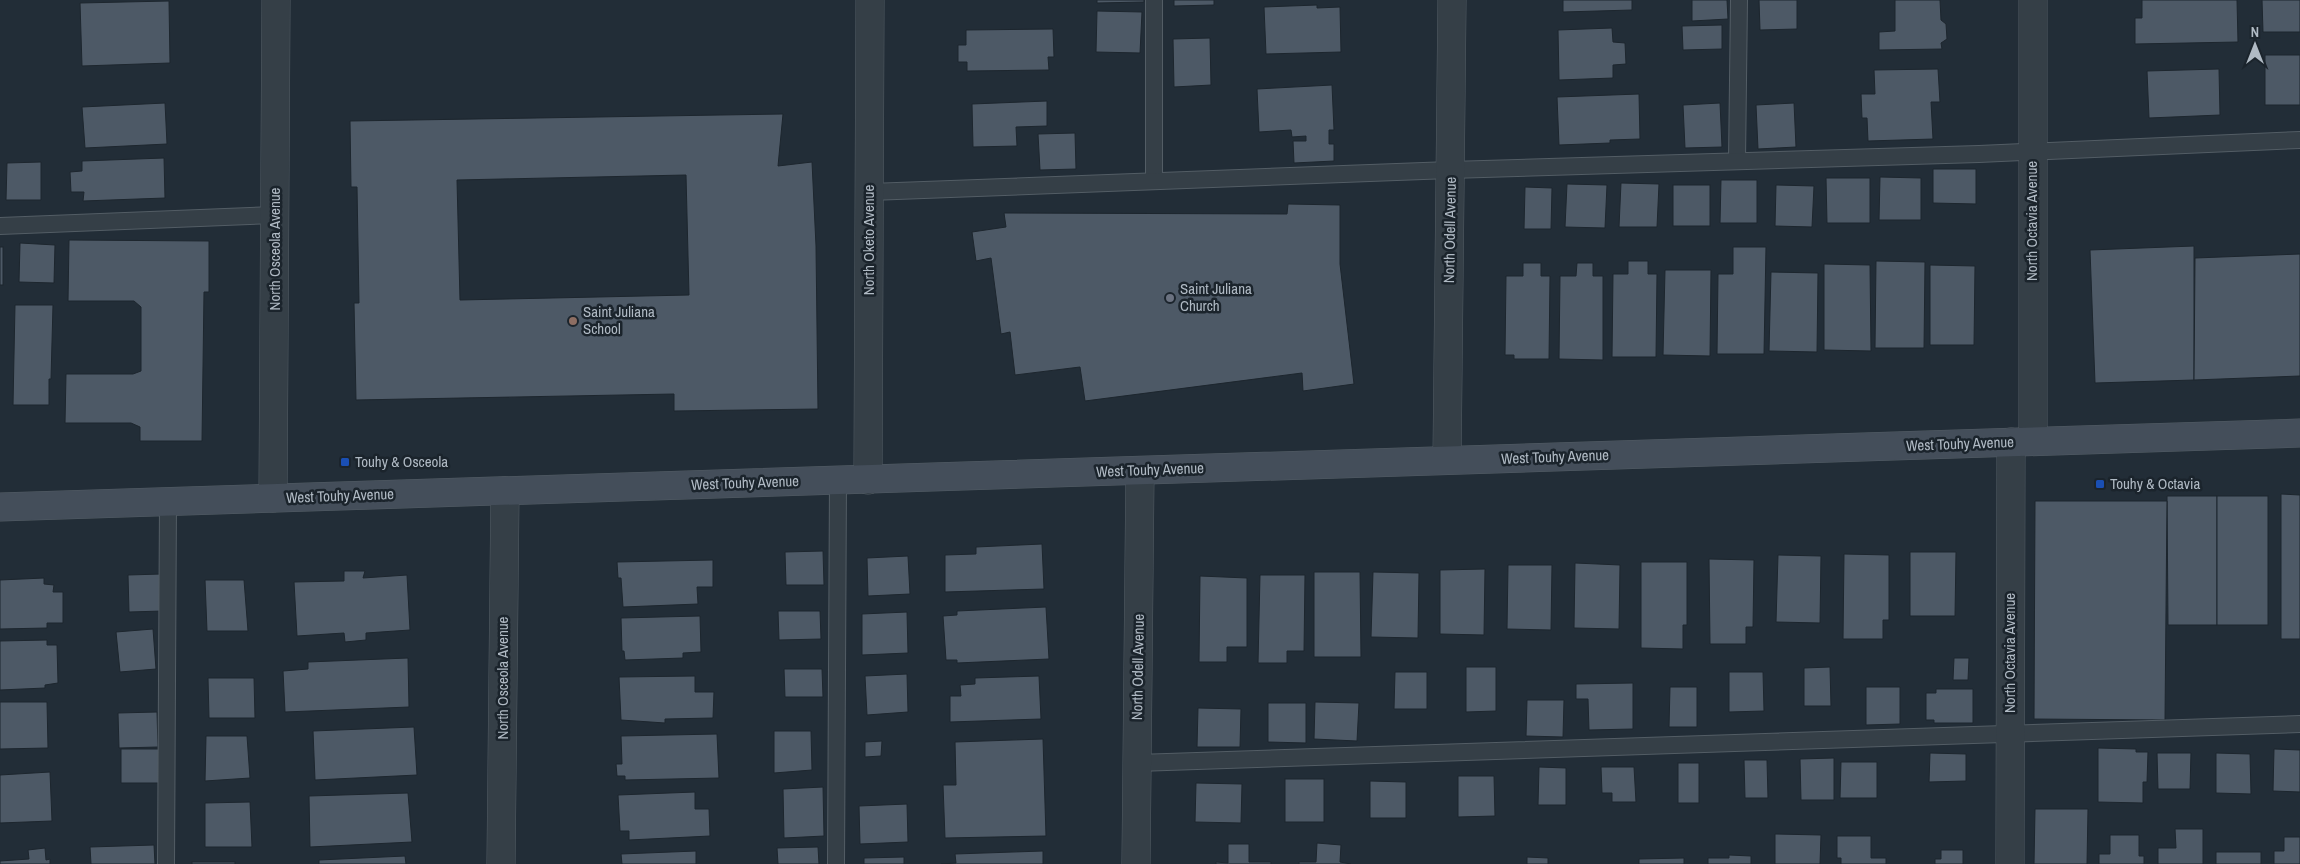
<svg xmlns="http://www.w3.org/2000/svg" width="2300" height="864" viewBox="0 0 2300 864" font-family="'Archivo Narrow',sans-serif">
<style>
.building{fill:#4d5966;stroke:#1d262e;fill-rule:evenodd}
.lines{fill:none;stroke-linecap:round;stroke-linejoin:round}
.lane-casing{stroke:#535d65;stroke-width:18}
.street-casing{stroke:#535d65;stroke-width:29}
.secondary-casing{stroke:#535d65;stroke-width:29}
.lane{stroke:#353f47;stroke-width:16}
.street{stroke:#353f47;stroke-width:28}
.secondary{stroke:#444e5a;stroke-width:28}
.worship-dot{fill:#6b7280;stroke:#1b242c;stroke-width:2}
.education-dot{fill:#8d6e63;stroke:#1b242c;stroke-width:2}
.transit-dot{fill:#1a4fb4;stroke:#1b242c;stroke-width:2}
.labels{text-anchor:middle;stroke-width:5;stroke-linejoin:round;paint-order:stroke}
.street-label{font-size:15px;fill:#b0bac4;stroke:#1b242c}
.poi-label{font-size:15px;fill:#b0bac4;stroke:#1b242c;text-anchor:start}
</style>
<rect width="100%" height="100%" fill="#222d37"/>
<g class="building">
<path d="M1097,0H1144V2L1097,3Z"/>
<path d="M1174,0H1214V5L1174,6Z"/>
<path d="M1563,0H1632V10L1563,12Z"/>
<path d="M1692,0H1727L1728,19L1692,21Z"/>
<path d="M1759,0H1797V29L1760,30Z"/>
<path d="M1895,0H1940L1941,20L1946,24L1947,39L1941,43L1942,49L1879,50V32L1895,31Z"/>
<path d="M2142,0H2237L2238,42L2135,44V18H2142Z"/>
<path d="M2262,0H2300V32H2263Z"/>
<path d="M169,1L170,63L82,66L80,3Z"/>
<path d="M1317,5V8L1340,7L1341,52L1266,54L1264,7Z"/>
<path d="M1097,11L1142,12L1140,53L1096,52Z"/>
<path d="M1722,25V49L1683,50L1682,26Z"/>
<path d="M1612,28L1613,42L1625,43L1626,64L1613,65V78L1559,80L1558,30Z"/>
<path d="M1053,29L1054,57H1048L1049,70L967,71V62H958V45H966V30Z"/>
<path d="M1210,38L1211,85L1174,87L1173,39Z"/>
<rect x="2265" y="55" width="35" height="50"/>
<path d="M1938,69L1940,102H1931L1933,139L1868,141L1867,118H1862L1861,94H1875L1874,70Z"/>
<path d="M2219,69L2220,115L2149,118L2147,71Z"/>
<path d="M1332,85L1334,130H1329V144H1334V161L1294,163L1293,141H1306V136L1292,137L1291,130L1259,132L1257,89Z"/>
<path d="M1639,94L1640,139L1610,140V143L1559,145L1557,97Z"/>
<path d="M1047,101V126L1016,127L1017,146L973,147L972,104Z"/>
<path d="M165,103L167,144L85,148L82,107Z"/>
<path d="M1720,103L1722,147L1685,148L1683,105Z"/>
<path d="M1794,103L1796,147L1758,149L1756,105Z"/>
<path d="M783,114L778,166L812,162L816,246L818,409L674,411V394L356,400L354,303H359L357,187H351L350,121ZM686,175L689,295L460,300L457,180Z"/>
<path d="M1075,133L1076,169L1040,170L1038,134Z"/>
<path d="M164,158L165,198L83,201L84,192H71L70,172L82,171V161Z"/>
<path d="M41,162V200H6L7,163Z"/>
<path d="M1933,169H1976V204L1933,203Z"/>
<path d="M1880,177L1921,178V220H1879Z"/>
<path d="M1826,178H1870V223H1827Z"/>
<path d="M1721,180H1757V223H1720Z"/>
<path d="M1621,183L1659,184L1657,227H1619Z"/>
<path d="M1567,184L1607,185L1605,228L1565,227Z"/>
<rect x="1673" y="185" width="37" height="41"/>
<path d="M1776,185L1814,186L1812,227L1775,226Z"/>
<path d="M1525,187L1552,188L1551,229H1524Z"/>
<path d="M1288,204L1340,205V264L1354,384L1303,391L1302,373L1085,401L1080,367L1015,375L1010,332L1001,334L991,258L976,261L972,232L1006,227L1004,213L1287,214Z"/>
<path d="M69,240L209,241V292H204L202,441H140V427L131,423H65L66,374H133L141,371V307L134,301H68Z"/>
<path d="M20,243L55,245L54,283L19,282Z"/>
<path d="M2194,246V380L2095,383L2090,250Z"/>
<rect x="0" y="247" width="3" height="38"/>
<path d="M1733,247H1766L1764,354H1717L1718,274H1733Z"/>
<path d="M2300,254V376L2194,380L2195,258Z"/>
<path d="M1628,261H1648V274H1657L1656,357H1612L1613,274H1628Z"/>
<path d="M1876,261L1925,262L1924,348H1875Z"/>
<path d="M1523,263H1541V276H1550L1549,359H1514V355H1505L1506,276H1523Z"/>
<path d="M1577,263H1593V276H1603V360L1559,359L1560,276H1576Z"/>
<path d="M1824,264L1870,265L1871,351L1824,350Z"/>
<path d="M1930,265L1975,266L1974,345H1930Z"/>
<path d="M1665,270H1711L1710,356L1663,355Z"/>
<path d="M1771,272L1818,273L1817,352L1769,351Z"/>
<path d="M15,305H53L51,379H49V405H13Z"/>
<path d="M2281,494L2300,495V639H2281Z"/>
<path d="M2167,496H2217V625H2168Z"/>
<rect x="2217" y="496" width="51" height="129"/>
<path d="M2035,501H2167L2165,720L2034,719Z"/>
<path d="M1042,544L1044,589L945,592V555L976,554V547Z"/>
<path d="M823,551L824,585H786L785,552Z"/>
<path d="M1910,552H1956L1955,616H1910Z"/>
<path d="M1844,554L1889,555V620H1883V639H1843Z"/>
<path d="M1778,555L1821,556L1820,623L1776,622Z"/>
<path d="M908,556L910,594L868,596L867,558Z"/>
<path d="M1709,559L1754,560L1753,627H1746V644H1710Z"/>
<path d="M713,560V587H697L698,604L623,607L621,578H618L617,562Z"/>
<path d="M1641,562H1687V625H1683V649L1641,648Z"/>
<path d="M1575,563L1620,565L1619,629L1574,628Z"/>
<path d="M1508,565H1552L1551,630L1507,629Z"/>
<path d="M1485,569L1484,635L1440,634V570Z"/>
<path d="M344,571H365L363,578L407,575L410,630L366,633V640L345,642L344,633L297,636L294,582L344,581Z"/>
<path d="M1314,572H1360L1361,657H1314Z"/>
<path d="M1373,572L1419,573L1418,638L1371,637Z"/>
<path d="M161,574L163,611L129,612L128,575Z"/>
<path d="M1260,575H1305L1304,651H1287V663H1258Z"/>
<path d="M1200,576L1247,578V647H1227V662H1199Z"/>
<path d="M44,578V584L54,585L53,592H63V623H47V628L0,629V580Z"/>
<path d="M205,580H244L248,631H207Z"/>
<path d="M1046,607L1049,659L957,663V660H946L943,616L957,615V611Z"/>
<path d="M778,611H820L821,639L779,640Z"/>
<path d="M907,612L908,653L862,655V614Z"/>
<path d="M700,616L701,652L683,653V658L625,660L624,651H622L621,618Z"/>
<path d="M153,629L156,669L120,672L116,632Z"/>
<path d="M47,640V645H57L58,683L45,685V688L0,690V641Z"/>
<path d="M408,658L409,707L285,712L283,671L308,669V662Z"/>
<path d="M1954,658H1969L1968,680H1953Z"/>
<path d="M1466,667H1496V711L1466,712Z"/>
<path d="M1830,667L1831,706H1804V668Z"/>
<path d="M784,669H822L823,697H785Z"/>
<path d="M1395,672H1427V709H1394Z"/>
<path d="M1729,672H1763L1764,711L1729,712Z"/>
<path d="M907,674L908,712L867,715L865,676Z"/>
<path d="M695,676V692H714L713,718L665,719V723L621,720L619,677Z"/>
<path d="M1039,676L1041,719L950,722V696H961L960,685L975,684V678Z"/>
<path d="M208,678H254L255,718H209Z"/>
<path d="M1633,683V729L1589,730L1588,699H1576V684Z"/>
<path d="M1670,687H1697V727H1669Z"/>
<path d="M1866,687H1900V724L1866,725Z"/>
<path d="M1936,689H1973V723H1934V720H1926V693H1936Z"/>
<path d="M1527,700H1564L1563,737L1526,736Z"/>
<path d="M0,702H47L48,748L0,749Z"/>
<path d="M1315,702L1359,703L1357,741L1314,739Z"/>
<path d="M1268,703H1306V743L1268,742Z"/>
<path d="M1198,708L1241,709L1240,747H1197Z"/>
<path d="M157,712L158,747L119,748L118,713Z"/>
<path d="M414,727L417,775L315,780L313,731Z"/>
<path d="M774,731H811L812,770L774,773Z"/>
<path d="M717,734L719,778L625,780V776H617L616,764H622L621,736Z"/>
<path d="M206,736H247L250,778L205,781Z"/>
<path d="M1043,739L1046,836L945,838L943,785H956L955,742Z"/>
<path d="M882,741L881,756L865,757V742Z"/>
<path d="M2098,748L2136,749V752H2148L2147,782H2143V803L2098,802Z"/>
<path d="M121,749H159L160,783H121Z"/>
<path d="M2274,749L2300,750V792L2273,791Z"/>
<path d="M1930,753L1966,754V781L1929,782Z"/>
<path d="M2157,753H2191L2190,789H2158Z"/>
<path d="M2216,753L2250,754L2251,794L2216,793Z"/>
<path d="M1834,758V800H1801L1800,759Z"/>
<path d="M1744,760H1767L1768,798H1745Z"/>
<path d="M1841,762H1877V798H1840Z"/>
<rect x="1678" y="763" width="21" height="40"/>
<path d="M1539,767L1566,768V805H1538Z"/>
<path d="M1601,767H1634L1636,802H1612V793H1602Z"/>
<path d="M50,772L52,821L0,823V775Z"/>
<path d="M1458,776H1494L1495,816L1458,817Z"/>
<rect x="1285" y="779" width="39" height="43"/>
<path d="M1370,781L1406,782V818H1370Z"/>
<path d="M1196,783L1242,784L1241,823L1195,822Z"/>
<path d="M823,787L824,836L784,838L783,789Z"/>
<path d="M695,792V809H709L710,836L629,840V831H620L618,795Z"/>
<path d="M408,793L412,842L310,847L309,796Z"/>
<path d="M250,802L252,847H205V803Z"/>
<path d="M907,804L908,842L860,844L859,806Z"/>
<path d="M2035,809H2088L2087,864H2034Z"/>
<path d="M2175,829H2203V864H2158V848H2176Z"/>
<path d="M1775,834L1821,835L1820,864H1775Z"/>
<path d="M2110,835H2139V856H2144V864H2099V854H2110Z"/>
<path d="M1837,836H1871V858H1886V864H1841V858H1837Z"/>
<path d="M2284,837H2300V864H2274V851H2284Z"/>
<path d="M1317,843L1341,845L1340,862L1351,864H1299V862H1316Z"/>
<path d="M1228,844H1249V862H1271V864H1216V862L1228,863Z"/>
<path d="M154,845L155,864H91L90,847Z"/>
<path d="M818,847L819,864H778L777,848Z"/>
<path d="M45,848L46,860L50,859V864H0V861L29,859L28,850Z"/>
<path d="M1941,850H1963V864H1935V859H1941Z"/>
<path d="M696,851V864H622L621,854Z"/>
<path d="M1043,851V864H941L956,863L955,854Z"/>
<rect x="2216" y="852" width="45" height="12"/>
<path d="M1729,855L1751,856V864H1708V858H1729Z"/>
<path d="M405,856L406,864H319V860Z"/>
<path d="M904,857V864H864V858Z"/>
<path d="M1527,857L1548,858V864H1527Z"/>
<path d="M1684,858V864H1639V859Z"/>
<rect x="192" y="862" width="43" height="2"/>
</g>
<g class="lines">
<defs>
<g id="lane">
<path d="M1737,161L1739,0"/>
<path d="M1154,181V0"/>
<path d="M870,192L1450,170L1979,154L2300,140"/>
<path d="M0,226L275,215"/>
<path d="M1137,763L2300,724"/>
<path d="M166,864L168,501"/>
<path d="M836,864L838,480"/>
</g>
<g id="street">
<path d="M2033,0V441"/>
<path d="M1447,460L1452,0"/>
<path d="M868,480L870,0"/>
<path d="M273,498L276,0"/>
<path d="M501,864L505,491"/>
<path d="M1136,864L1140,471"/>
<path d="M2010,864L2011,442"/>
</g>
<path id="secondary" d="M0,507L2300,433"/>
</defs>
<use href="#lane" class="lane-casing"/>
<use href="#street" class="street-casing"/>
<use href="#secondary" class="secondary-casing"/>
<use href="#lane" class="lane"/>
<use href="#street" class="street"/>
<use href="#secondary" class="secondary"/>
</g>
<circle class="worship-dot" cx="1170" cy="298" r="5"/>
<circle class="education-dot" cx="573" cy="321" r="5"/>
<g class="transit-dot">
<rect x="340" y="457" width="10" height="10" rx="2.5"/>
<rect x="2095" y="479" width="10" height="10" rx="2.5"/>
</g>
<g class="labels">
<g class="street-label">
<text transform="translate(2032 221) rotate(-90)" y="5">North Octavia Avenue</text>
<text transform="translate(1450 230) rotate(-89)" y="5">North Odell Avenue</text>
<text transform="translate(869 240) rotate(-90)" y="5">North Oketo Avenue</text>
<text transform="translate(275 249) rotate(-90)" y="5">North Osceola Avenue</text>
<text transform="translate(1960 444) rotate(-2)" y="5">West Touhy Avenue</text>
<text transform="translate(1555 457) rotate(-2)" y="5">West Touhy Avenue</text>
<text transform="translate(1150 470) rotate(-2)" y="5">West Touhy Avenue</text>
<text transform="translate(745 483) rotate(-2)" y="5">West Touhy Avenue</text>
<text transform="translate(340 496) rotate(-2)" y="5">West Touhy Avenue</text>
<text transform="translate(2010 653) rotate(-90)" y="5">North Octavia Avenue</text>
<text transform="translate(1138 667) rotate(-89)" y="5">North Odell Avenue</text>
<text transform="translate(503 678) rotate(-90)" y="5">North Osceola Avenue</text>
</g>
<g class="poi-label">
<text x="1180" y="294">Saint Juliana<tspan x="1180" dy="17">Church</tspan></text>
<text x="583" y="317">Saint Juliana<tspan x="583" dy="17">School</tspan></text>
<text x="355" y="467">Touhy &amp; Osceola</text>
<text x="2110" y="489">Touhy &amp; Octavia</text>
</g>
</g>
<g transform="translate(2255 45)" stroke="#1b242c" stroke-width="4" paint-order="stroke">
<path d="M0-4L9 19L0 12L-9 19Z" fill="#b0bac4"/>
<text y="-8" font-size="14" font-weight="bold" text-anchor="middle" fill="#b0bac4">N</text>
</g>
</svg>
